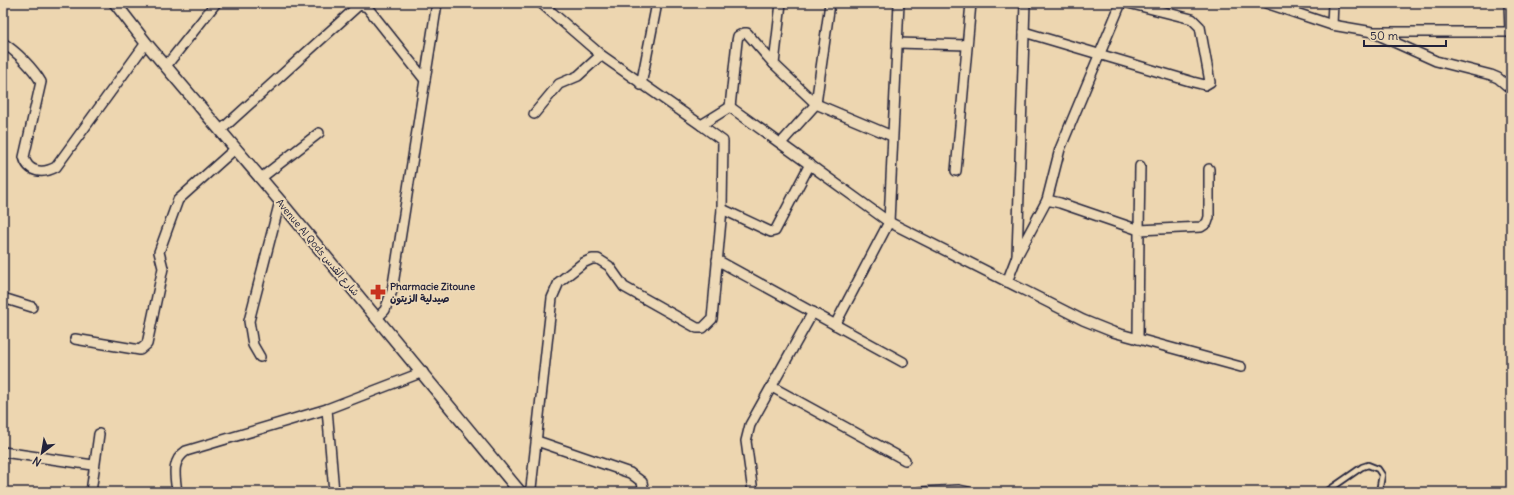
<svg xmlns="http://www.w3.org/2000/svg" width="1514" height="495" viewBox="0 0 1514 495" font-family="Delius,'Playpen Sans Arabic',sans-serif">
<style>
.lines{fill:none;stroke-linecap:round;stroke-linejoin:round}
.service-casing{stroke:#22223b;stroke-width:8}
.minor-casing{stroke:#22223b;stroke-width:12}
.tertiary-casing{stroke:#22223b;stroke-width:14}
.service{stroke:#edd9b7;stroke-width:4.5}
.minor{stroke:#edd9b7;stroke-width:9}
.tertiary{stroke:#edd9b7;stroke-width:11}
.labels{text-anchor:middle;stroke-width:4;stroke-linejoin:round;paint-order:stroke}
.street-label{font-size:10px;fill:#22223b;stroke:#edd9b7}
.poi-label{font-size:10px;font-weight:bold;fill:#22223b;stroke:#edd9b7;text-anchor:start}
</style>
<rect width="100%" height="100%" fill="#edd6b0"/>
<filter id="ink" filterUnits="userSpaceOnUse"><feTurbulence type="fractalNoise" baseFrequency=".025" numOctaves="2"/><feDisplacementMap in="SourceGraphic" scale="8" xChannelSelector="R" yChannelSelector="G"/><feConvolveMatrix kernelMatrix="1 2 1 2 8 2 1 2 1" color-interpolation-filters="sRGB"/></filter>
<g filter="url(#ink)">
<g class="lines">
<defs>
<path id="service" d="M1326,492L1362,467L1368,465L1378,469L1382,475L1379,492"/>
<g id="minor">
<path d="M541,3L601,55L701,125L730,107"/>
<path d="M1266,3L1332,25L1373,32H1511"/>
<path d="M1509,3L1510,32"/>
<path d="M1332,25L1333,3"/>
<path d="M1024,32L1193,82L1205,85L1210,82L1200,27L1192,19L1128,3"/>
<path d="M1376,34L1436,61L1491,75L1498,78L1511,89"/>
<path d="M3,43C17,52 33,68 41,82L24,157C28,173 43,174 56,167L146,43"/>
<path d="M897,43L967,45"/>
<path d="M774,64L781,3"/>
<path d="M166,66L216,3"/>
<path d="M641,85L657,3"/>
<path d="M730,107L889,222L1083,320L1113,332L1241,367"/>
<path d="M730,107L737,41L738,36L744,33H747L774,64L816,104L892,136"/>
<path d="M534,114L559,84L578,76L601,55"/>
<path d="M221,130L359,5L367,7L425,80"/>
<path d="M781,143L816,104L830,3"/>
<path d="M956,171L971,3"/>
<path d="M261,178L319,133"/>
<path d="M1047,200L1060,149L1121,3"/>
<path d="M722,209L771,232L775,231L810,164"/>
<path d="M1017,256L1025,3"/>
<path d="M717,260L903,362"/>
<path d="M1007,282L1017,256L1047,200L1060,203L1139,230L1140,166"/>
<path d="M3,298L32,307"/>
<path d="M377,318L385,310L392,291L437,3"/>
<path d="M835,325L889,222L899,3"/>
<path d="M75,339L140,350L147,344L163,268L159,252L178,200L236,148"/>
<path d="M1138,339L1139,230L1201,227L1207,223L1209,217V169"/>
<path d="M260,357L253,345L249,321L280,201"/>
<path d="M772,387L905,460"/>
<path d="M327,409L334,492"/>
<path d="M537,441L630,473L642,482L644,492"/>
<path d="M3,452L93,465"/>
<path d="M91,492L99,434"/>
<path d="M177,492C175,476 171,461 186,451L327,409L423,372"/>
<path d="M528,492L531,488L552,298L559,282L583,263L592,259H598L609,266L624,287L697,328H703L712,319L722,209L723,141L701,125"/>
<path d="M753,492L746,441L750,425L813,312"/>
<path d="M921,492L959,490L968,492"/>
</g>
<path id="tertiary" d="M115,3L146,43L280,201L520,492"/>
</defs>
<use href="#service" class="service-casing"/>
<use href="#minor" class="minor-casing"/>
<use href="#tertiary" class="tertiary-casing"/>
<use href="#service" class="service"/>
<use href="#minor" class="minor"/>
<use href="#tertiary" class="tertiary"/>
</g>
</g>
<defs>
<symbol id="pharmacy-bare" viewBox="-9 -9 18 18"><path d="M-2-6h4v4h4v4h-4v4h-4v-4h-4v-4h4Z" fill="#c8321e" stroke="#edd9b7" stroke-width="2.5" paint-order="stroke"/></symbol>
</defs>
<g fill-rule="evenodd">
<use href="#pharmacy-bare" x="367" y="281" width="22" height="22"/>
</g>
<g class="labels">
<g class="street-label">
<text transform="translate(318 247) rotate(50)" y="4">Avenue Al Qods شارع القدس</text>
</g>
<g class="poi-label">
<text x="390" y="290">Pharmacie Zitoune<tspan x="390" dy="12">صيدلية الزيتون</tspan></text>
</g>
</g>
<rect width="1514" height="495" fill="none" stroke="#edd9b7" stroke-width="16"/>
<rect x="8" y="8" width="1498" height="479" fill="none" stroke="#22223b" stroke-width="1.5" filter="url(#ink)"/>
<g transform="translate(42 453) rotate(211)" stroke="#edd9b7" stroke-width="3" paint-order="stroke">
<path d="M0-3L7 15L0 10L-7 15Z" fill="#22223b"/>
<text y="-6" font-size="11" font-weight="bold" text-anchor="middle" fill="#22223b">N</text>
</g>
<path d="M1364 40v6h82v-6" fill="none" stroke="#22223b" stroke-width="2"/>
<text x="1370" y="40" font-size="12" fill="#22223b" stroke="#edd9b7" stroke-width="3" paint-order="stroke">50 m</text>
</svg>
